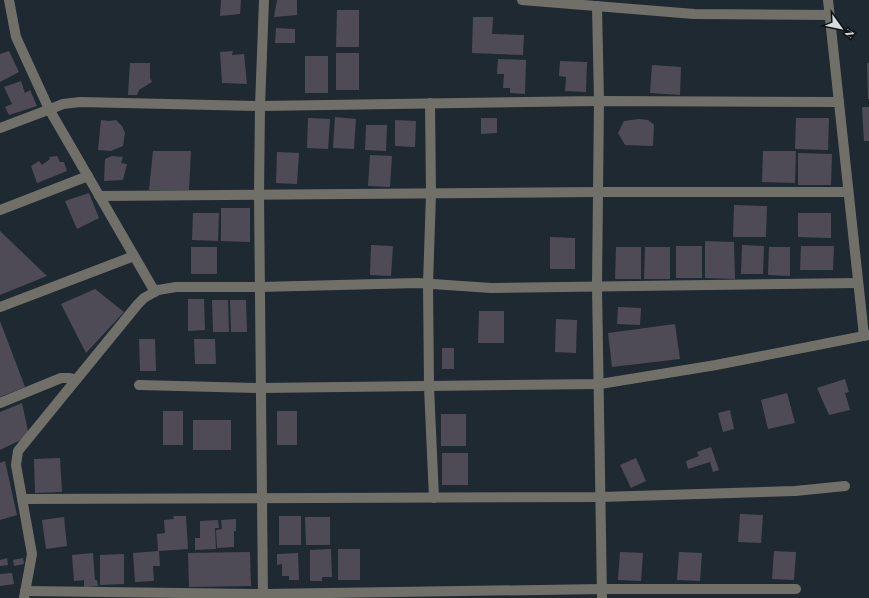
<svg xmlns="http://www.w3.org/2000/svg" width="869" height="598" viewBox="0 0 869 598" font-family="'Playfair Display',serif">
<style>
.building{fill:#4e4b57}
.lines{fill:none;stroke-linecap:round;stroke-linejoin:round}
.minor{stroke:#707069;stroke-width:10}
</style>
<rect width="100%" height="100%" fill="#1f2932"/>
<g class="building">
<path d="M221,0H241L240,14L220,16Z"/>
<path d="M277,0H297V15L274,17Z"/>
<path d="M337,10H359V47H336Z"/>
<path d="M473,17H493L492,34L524,35L523,55L472,53Z"/>
<path d="M276,28L295,29V43H275Z"/>
<path d="M9,51L19,72L0,82V54Z"/>
<path d="M233,51L232,55L244,54L247,84L222,83L220,52Z"/>
<rect x="336" y="53" width="23" height="37"/>
<rect x="305" y="56" width="23" height="37"/>
<path d="M498,59L526,60L525,94L510,93V88H503L504,74H497Z"/>
<path d="M560,61L587,62L586,92L565,91L566,77L559,76Z"/>
<path d="M130,63H150V78L152,82L139,90L137,95H128Z"/>
<path d="M867,63H869V99H868Z"/>
<path d="M652,65L681,67L680,95L650,93Z"/>
<path d="M21,81L25,93L30,90L37,106L9,115L5,107L12,104L4,87Z"/>
<path d="M862,107H869V141H864Z"/>
<path d="M335,117L356,119L354,149L333,148Z"/>
<path d="M308,118L330,119L328,149L307,148Z"/>
<path d="M481,118H497V133L481,134Z"/>
<path d="M796,118H829L828,150L795,149Z"/>
<path d="M639,119L648,120L654,125L653,146L625,145L618,133L624,121Z"/>
<path d="M101,120L109,121L116,120L122,126L125,133L123,146L111,151L98,150Z"/>
<path d="M395,120L416,121L415,147L395,146Z"/>
<path d="M366,125H387L386,151L365,150Z"/>
<path d="M153,151H191L189,190H149Z"/>
<path d="M763,151H796L795,183L762,182Z"/>
<path d="M277,152L299,153L297,184L276,183Z"/>
<path d="M798,153L832,154L831,185H798Z"/>
<path d="M370,155L392,156L390,187L368,186Z"/>
<path d="M57,156L60,162H64L67,171L37,183L31,166L39,161L42,165L50,159L49,157Z"/>
<path d="M112,156L123,157L121,163L127,164L123,180L104,181L105,159Z"/>
<path d="M89,193L99,218L77,229L65,201Z"/>
<path d="M734,205L767,206L766,237H733Z"/>
<path d="M221,208H250V242L221,241Z"/>
<path d="M193,213H219L218,241L192,240Z"/>
<path d="M798,213H831V238L798,237Z"/>
<path d="M0,231L47,276L0,295Z"/>
<path d="M550,237L575,238V269H550Z"/>
<path d="M705,241L734,242L735,279L705,278Z"/>
<path d="M371,245L393,246L391,276L370,275Z"/>
<path d="M742,245L764,246L763,274H741Z"/>
<rect x="676" y="246" width="26" height="32"/>
<path d="M801,246H834L833,270H800Z"/>
<rect x="191" y="247" width="26" height="27"/>
<path d="M616,247H641V279H615Z"/>
<path d="M645,247H670V279H644Z"/>
<path d="M769,247H790V276L768,275Z"/>
<path d="M95,289L124,312L86,353L61,304Z"/>
<path d="M188,299H204L205,330L188,331Z"/>
<path d="M212,300H228L229,332H213Z"/>
<path d="M230,300H246L247,332H231Z"/>
<path d="M618,307L641,308L640,325L617,324Z"/>
<path d="M479,311H504V343H478Z"/>
<path d="M556,319L577,320L576,353L555,352Z"/>
<path d="M0,321L25,387L0,397Z"/>
<path d="M675,324L680,359L612,367L608,333Z"/>
<path d="M139,339H155L156,371H140Z"/>
<path d="M194,339H215L216,364H195Z"/>
<rect x="442" y="348" width="12" height="21"/>
<path d="M845,379L849,392L845,393L850,410L829,415L817,388Z"/>
<path d="M787,393L795,423L768,429L761,400Z"/>
<path d="M22,403L29,436L0,450V412Z"/>
<path d="M730,410L734,429L723,432L718,413Z"/>
<rect x="163" y="411" width="20" height="34"/>
<rect x="277" y="411" width="20" height="34"/>
<rect x="441" y="414" width="25" height="32"/>
<rect x="193" y="420" width="38" height="30"/>
<path d="M711,447L719,470L713,472L710,462L688,469L686,461L699,456L697,452Z"/>
<rect x="442" y="453" width="26" height="32"/>
<path d="M60,458L62,492L35,493L34,459Z"/>
<path d="M636,458L646,481L631,488L620,465Z"/>
<path d="M5,461L17,515L0,520V463Z"/>
<path d="M740,514L763,515L761,543L738,542Z"/>
<path d="M173,516H186L188,549L158,551L157,534L165,533L164,520L174,519Z"/>
<rect x="279" y="516" width="22" height="29"/>
<path d="M64,517L67,546L46,549L42,520Z"/>
<path d="M305,517H330V545H306Z"/>
<path d="M236,519V531H234V547L217,548L216,530L222,529L221,520Z"/>
<path d="M218,520L219,528H215L216,549L195,550V538H200V521Z"/>
<path d="M331,549L332,577H322V581H310V550Z"/>
<rect x="338" y="549" width="22" height="31"/>
<path d="M159,551L160,566H153L154,581L135,582L133,553Z"/>
<path d="M774,551L796,552L794,580L772,579Z"/>
<path d="M250,552L251,586L189,587L188,553Z"/>
<path d="M620,552L643,553L641,581L618,580Z"/>
<path d="M679,552L702,553L700,581L677,580Z"/>
<path d="M93,553L95,580H97L98,586L84,587V580L74,581L72,555Z"/>
<path d="M298,553L299,580H289V576H282V564L277,565V554Z"/>
<path d="M124,554V584L100,585V555Z"/>
<path d="M7,558L8,565L0,566V560Z"/>
<path d="M23,558L24,564L14,566L13,560Z"/>
<path d="M12,573L14,584L0,586V574Z"/>
</g>
<g class="lines">
<g class="minor">
<path d="M9,0L16,37L49,109L155,292"/>
<path d="M522,0L694,14L829,15"/>
<path d="M828,0L864,336"/>
<path d="M430,103L431,194L428,284L429,387L434,498"/>
<path d="M0,128L53,108L63,104L80,102L260,106L599,101L597,6"/>
<path d="M99,196L599,192H848"/>
<path d="M0,210L88,176"/>
<path d="M0,307L134,256"/>
<path d="M139,385L260,388L600,384L716,365L869,335"/>
<path d="M0,403L61,378H70L76,380"/>
<path d="M23,499L601,497L795,491L845,486"/>
<path d="M25,591L263,594L602,589H796"/>
<path d="M24,598L32,554L16,465L18,451L138,304L144,298L158,290L176,287H260L418,283L491,288L858,283"/>
<path d="M263,598L259,195L260,106L264,0"/>
<path d="M602,598L597,285L599,101L839,102"/>
</g>
</g>
<g transform="translate(841 28) rotate(123)" stroke="#0d1115" stroke-width="3" paint-order="stroke">
<path d="M0-3L7 15L0 10L-7 15Z" fill="#d4dae0"/>
<text y="-6" font-size="11" font-weight="bold" text-anchor="middle" fill="#d4dae0">N</text>
</g>
</svg>
